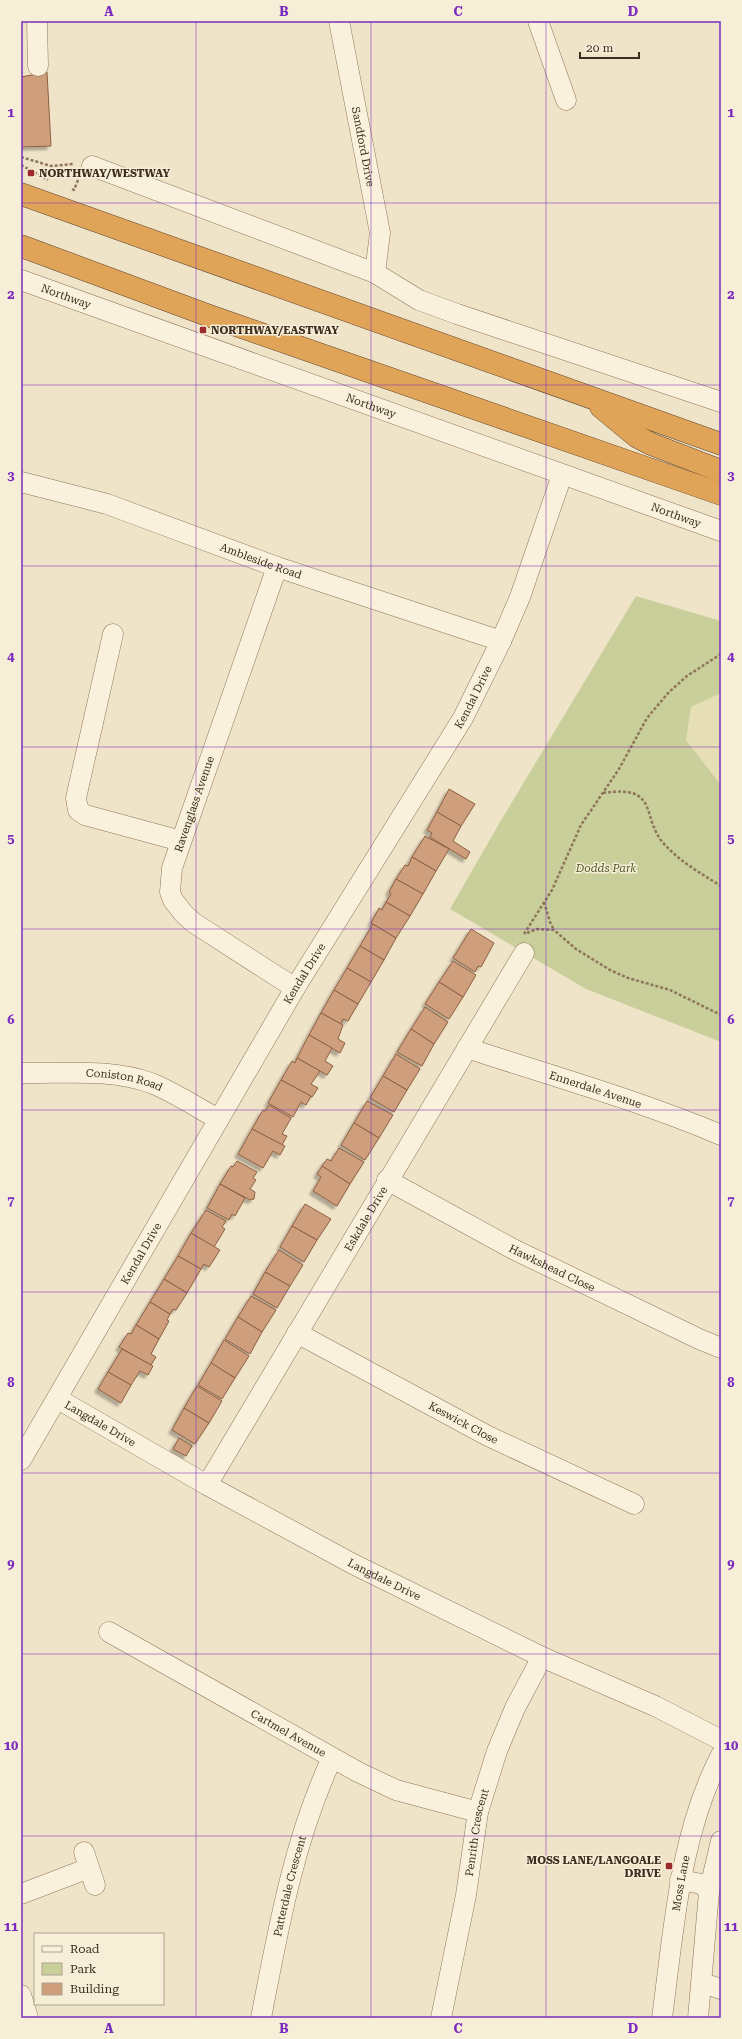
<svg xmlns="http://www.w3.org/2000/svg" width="742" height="2039" viewBox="0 0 742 2039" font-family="'Roboto Serif',serif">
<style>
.farmland{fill:#e6deb5}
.green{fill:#c9cf9b}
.building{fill:#cf9f7d;stroke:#8d5f41;filter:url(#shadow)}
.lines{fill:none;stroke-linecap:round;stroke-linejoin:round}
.street-casing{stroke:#8d765c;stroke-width:21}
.highway-casing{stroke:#5b4430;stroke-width:23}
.path{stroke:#8d765c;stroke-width:2.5;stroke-dasharray:3 2;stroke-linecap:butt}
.street{stroke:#faf1dc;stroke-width:20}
.highway{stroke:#e0a458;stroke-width:22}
.grid{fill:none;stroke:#7b2cbf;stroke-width:1;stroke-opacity:0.55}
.poi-dot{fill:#9e2a2b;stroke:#f7eed8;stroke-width:1.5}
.labels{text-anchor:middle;stroke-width:3;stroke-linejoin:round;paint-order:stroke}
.street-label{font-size:11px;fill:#3d2e20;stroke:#f7eed8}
.poi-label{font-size:11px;font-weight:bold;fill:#3d2e20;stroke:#f7eed8;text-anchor:start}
.park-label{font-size:11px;font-style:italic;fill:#4d5a26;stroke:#f7eed8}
.neatline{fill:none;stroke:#7b2cbf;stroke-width:1.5}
.grid-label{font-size:13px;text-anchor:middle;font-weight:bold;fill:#7b2cbf}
</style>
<defs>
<filter id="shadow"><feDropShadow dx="-3.5" dy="3.5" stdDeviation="1" flood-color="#0004"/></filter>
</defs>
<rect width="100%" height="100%" fill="#f0e4c8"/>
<path class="farmland" d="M721,693V785L686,740L691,707Z"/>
<path class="green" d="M636,596L721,621V693L691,707L686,740L721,785V1042L586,989L450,909L500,822Z"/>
<g class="building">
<path d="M47,72L51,146L21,147V77Z"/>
<path d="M449,789L475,804L461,826L437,812Z"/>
<path d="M437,812L461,826L453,841L470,852L466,859L430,837L432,833L427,830Z"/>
<path d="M425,836L449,849L436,871L412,857Z"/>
<path d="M412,857L436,871L423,894L396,879L405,865L408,866Z"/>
<path d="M396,879L423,894L410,916L386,902L391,894L389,892Z"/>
<path d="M386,902L410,916L396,938L371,923L379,908L382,910Z"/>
<path d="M373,924L396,938L384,960L360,946Z"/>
<path d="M471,929L494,943L481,967L478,966L475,972L453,958Z"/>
<path d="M360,946L384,960L371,982L347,968Z"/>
<path d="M453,961L476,975L463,997L439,982Z"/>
<path d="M347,968L371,982L358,1004L334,990Z"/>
<path d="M439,982L463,997L449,1019L425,1004Z"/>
<path d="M334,990L358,1004L348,1021L343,1019L341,1024L321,1013Z"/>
<path d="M425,1007L448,1022L434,1044L411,1029Z"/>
<path d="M321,1013L343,1025L338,1039L345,1043L340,1053L309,1035Z"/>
<path d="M411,1029L434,1044L422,1066L397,1052Z"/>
<path d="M309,1035L332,1048L325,1061L333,1066L327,1075L297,1058Z"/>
<path d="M396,1054L420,1069L407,1090L383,1076Z"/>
<path d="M297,1058L320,1071L311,1084L318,1088L312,1097L281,1080L292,1061L295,1063Z"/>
<path d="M383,1076L407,1090L394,1112L370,1098Z"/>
<path d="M281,1080L311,1096L306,1105L301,1102L293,1117L268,1103Z"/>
<path d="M367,1101L393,1115L379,1138L354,1123Z"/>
<path d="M269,1105L291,1118L282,1134L287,1136L282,1145L252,1129L263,1110L265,1111Z"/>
<path d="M354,1123L379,1138L365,1160L341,1145Z"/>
<path d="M252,1129L285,1146L280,1155L273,1151L263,1168L238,1154Z"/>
<path d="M339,1148L364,1162L350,1184L322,1166L327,1159L331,1161Z"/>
<path d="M237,1161L257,1172L253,1178L256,1180L250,1189L255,1192L254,1199L250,1200L220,1184L231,1166L233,1167Z"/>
<path d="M322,1166L350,1184L337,1206L313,1191L321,1177L317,1174Z"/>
<path d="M220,1184L245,1198L235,1216L232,1214L229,1220L207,1208Z"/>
<path d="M305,1204L331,1219L317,1240L292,1226Z"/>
<path d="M206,1210L226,1221L222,1227L225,1229L214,1247L191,1233Z"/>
<path d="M292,1226L317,1240L304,1262L280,1247Z"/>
<path d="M191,1233L220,1250L209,1267L204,1264L201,1269L178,1256Z"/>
<path d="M279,1250L303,1265L290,1286L265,1272Z"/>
<path d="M178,1256L201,1269L187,1293L164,1279Z"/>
<path d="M265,1272L290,1286L277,1308L253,1294Z"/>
<path d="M164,1279L187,1293L176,1310L173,1309L170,1314L150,1302Z"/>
<path d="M251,1296L276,1310L262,1332L238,1317Z"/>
<path d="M150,1302L170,1314L167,1320L169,1321L159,1339L136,1325Z"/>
<path d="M238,1317L262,1332L250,1354L225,1339Z"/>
<path d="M136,1325L159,1339L151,1354L156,1357L151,1365L119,1347L128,1333L131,1334Z"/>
<path d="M224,1340L249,1356L235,1378L211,1363Z"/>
<path d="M122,1349L153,1366L148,1375L140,1371L131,1385L108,1372Z"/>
<path d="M211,1363L235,1378L222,1399L198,1385Z"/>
<path d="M108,1372L131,1385L121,1403L98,1389Z"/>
<path d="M197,1386L222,1401L209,1423L184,1408Z"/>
<path d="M184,1408L209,1423L195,1444L172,1430Z"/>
<path d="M179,1438L192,1446L186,1456L173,1449Z"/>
</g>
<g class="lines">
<defs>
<g id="street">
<path d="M37,21L38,66"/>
<path id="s1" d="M339,21L380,233L375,273"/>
<path d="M538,21L566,100"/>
<path d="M92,166L375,273L419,300L457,314L721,402"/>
<path id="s2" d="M21,280L721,531"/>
<path id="s3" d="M21,482L107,504L277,567L501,641"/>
<path d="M277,567L172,868L170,892L173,900L184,914L194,923L295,988"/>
<path d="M113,634L76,798L78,810L85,815L181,841"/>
<path id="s4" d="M467,1048C552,1076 638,1100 721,1135"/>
<path id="s5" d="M21,1073C64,1074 110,1068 151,1083C174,1092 196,1107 218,1119"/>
<path id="s6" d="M387,1180L513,1249L699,1339L721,1348"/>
<path id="s7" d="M297,1333L488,1436L634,1504"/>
<path id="s8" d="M58,1399L207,1485L353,1564L542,1657L655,1706L721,1740"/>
<path id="s9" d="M21,1460L295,988L463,718L501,641L520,597L562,475"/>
<path id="s10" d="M207,1485L524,953"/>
<path id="s11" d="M109,1632L358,1772L396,1790L478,1812"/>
<path d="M84,1852L95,1885"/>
<path d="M680,1880L702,1884L709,1892L698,2018"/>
<path d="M709,1892L721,1841"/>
<path d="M21,1894L89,1868"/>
<path d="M702,1983L721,1989"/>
<path d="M21,1995L28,2018"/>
<path id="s12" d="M261,2018C278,1930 294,1839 332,1758"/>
<path id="s13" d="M441,2018L466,1895L478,1812L497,1751L515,1708L542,1657"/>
<path id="s14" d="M662,2018C674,1929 679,1836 721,1755"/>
</g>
<g id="highway">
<path d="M21,194L721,444"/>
<path d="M21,246L207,315L721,494"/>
<path d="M601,407L636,436L651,444L721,471"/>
</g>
</defs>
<use href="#street" class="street-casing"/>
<use href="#highway" class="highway-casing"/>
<g class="path">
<path d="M21,157L51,166L73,164"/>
<path d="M21,165L48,180"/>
<path d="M72,189L74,190L78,180"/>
<path d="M603,793C662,784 639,819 666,846C682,863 702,874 721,886"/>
<path d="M544,902L550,922L554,930"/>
<path d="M527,933L537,929L554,930L576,949L610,970L628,978L670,990L721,1015"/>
<path d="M524,934L552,890L581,825L619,769L647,718L669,692L687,676L721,654"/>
</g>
<use href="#street" class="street"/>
<use href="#highway" class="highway"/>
</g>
<path class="grid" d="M196,21V2018M371,21V2018M546,21V2018M21,203H721M21,385H721M21,566H721M21,747H721M21,929H721M21,1110H721M21,1292H721M21,1473H721M21,1654H721M21,1836H721"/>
<g class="poi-dot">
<rect x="27" y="169" width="8" height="8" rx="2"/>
<rect x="199" y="326" width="8" height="8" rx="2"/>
<rect x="665" y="1862" width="8" height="8" rx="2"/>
</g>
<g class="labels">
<g class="street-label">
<text dy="4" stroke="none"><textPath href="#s1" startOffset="128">Sandford Drive</textPath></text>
<text dy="4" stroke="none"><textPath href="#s2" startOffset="48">Northway</textPath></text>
<text dy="4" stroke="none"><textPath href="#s2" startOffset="372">Northway</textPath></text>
<text dy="4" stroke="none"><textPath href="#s2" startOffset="696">Northway</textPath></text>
<text dy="4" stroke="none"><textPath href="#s3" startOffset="253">Ambleside Road</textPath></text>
<text dy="4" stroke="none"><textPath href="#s9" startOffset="887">Kendal Drive</textPath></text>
<text transform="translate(194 804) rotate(-71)" y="4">Ravenglass Avenue</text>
<text dy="4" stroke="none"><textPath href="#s9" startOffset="563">Kendal Drive</textPath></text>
<text dy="4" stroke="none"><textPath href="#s5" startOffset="104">Coniston Road</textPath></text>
<text dy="4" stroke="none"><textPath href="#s4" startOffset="135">Ennerdale Avenue</textPath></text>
<text dy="4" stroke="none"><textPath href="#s10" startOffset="310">Eskdale Drive</textPath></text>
<text dy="4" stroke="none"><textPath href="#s9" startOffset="239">Kendal Drive</textPath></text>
<text dy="4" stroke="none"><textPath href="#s6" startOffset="187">Hawkshead Close</textPath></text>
<text dy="4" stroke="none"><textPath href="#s7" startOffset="189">Keswick Close</textPath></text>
<text dy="4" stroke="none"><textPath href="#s8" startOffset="49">Langdale Drive</textPath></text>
<text dy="4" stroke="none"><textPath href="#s8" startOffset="373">Langdale Drive</textPath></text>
<text dy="4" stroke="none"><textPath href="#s11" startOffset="206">Cartmel Avenue</textPath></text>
<text dy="4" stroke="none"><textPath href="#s13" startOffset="189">Penrith Crescent</textPath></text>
<text dy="4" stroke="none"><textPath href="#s14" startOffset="136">Moss Lane</textPath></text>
<text dy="4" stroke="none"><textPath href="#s12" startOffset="135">Patterdale Crescent</textPath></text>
</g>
<g class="poi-label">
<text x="39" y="177">NORTHWAY/WESTWAY</text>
<text x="211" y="334">NORTHWAY/EASTWAY</text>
<text x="661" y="1864" text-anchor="end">MOSS LANE/LANGOALE<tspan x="661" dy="13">DRIVE</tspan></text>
</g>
<g class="park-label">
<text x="606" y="872">Dodds Park</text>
</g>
</g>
<rect width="742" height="2039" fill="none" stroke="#f7eed8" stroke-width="44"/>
<rect x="34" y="1933" width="130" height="72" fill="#f7eed8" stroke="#ada18e"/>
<rect x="42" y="1946" width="20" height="6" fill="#faf1dc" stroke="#ada18e"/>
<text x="70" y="1953" font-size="12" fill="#3d2e20">Road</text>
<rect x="42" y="1963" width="20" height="12" fill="#c9cf9b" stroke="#ada18e"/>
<text x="70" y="1973" font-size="12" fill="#3d2e20">Park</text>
<rect x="42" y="1983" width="20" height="12" fill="#cf9f7d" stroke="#ada18e"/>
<text x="70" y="1993" font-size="12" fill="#3d2e20">Building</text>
<path d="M580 52v6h59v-6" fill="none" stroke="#3d2e20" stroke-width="2"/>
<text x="586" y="52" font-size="12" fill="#3d2e20" stroke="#f7eed8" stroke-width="3" paint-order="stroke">20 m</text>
<rect x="22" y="22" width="698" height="1995" class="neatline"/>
<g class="grid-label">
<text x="109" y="16">A</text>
<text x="284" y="16">B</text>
<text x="458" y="16">C</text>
<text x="633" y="16">D</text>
<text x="11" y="117">1</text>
<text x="731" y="117">1</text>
<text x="11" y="299">2</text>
<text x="731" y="299">2</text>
<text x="11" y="480">3</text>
<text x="731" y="480">3</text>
<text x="11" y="661">4</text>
<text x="731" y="661">4</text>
<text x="11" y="843">5</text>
<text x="731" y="843">5</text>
<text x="11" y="1024">6</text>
<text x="731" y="1024">6</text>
<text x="11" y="1205">7</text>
<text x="731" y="1205">7</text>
<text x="11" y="1387">8</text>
<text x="731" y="1387">8</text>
<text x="11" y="1568">9</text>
<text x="731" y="1568">9</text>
<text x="11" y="1750">10</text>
<text x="731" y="1750">10</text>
<text x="11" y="1931">11</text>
<text x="731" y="1931">11</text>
<text x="109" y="2033">A</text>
<text x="284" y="2033">B</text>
<text x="458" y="2033">C</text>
<text x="633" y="2033">D</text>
</g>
</svg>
